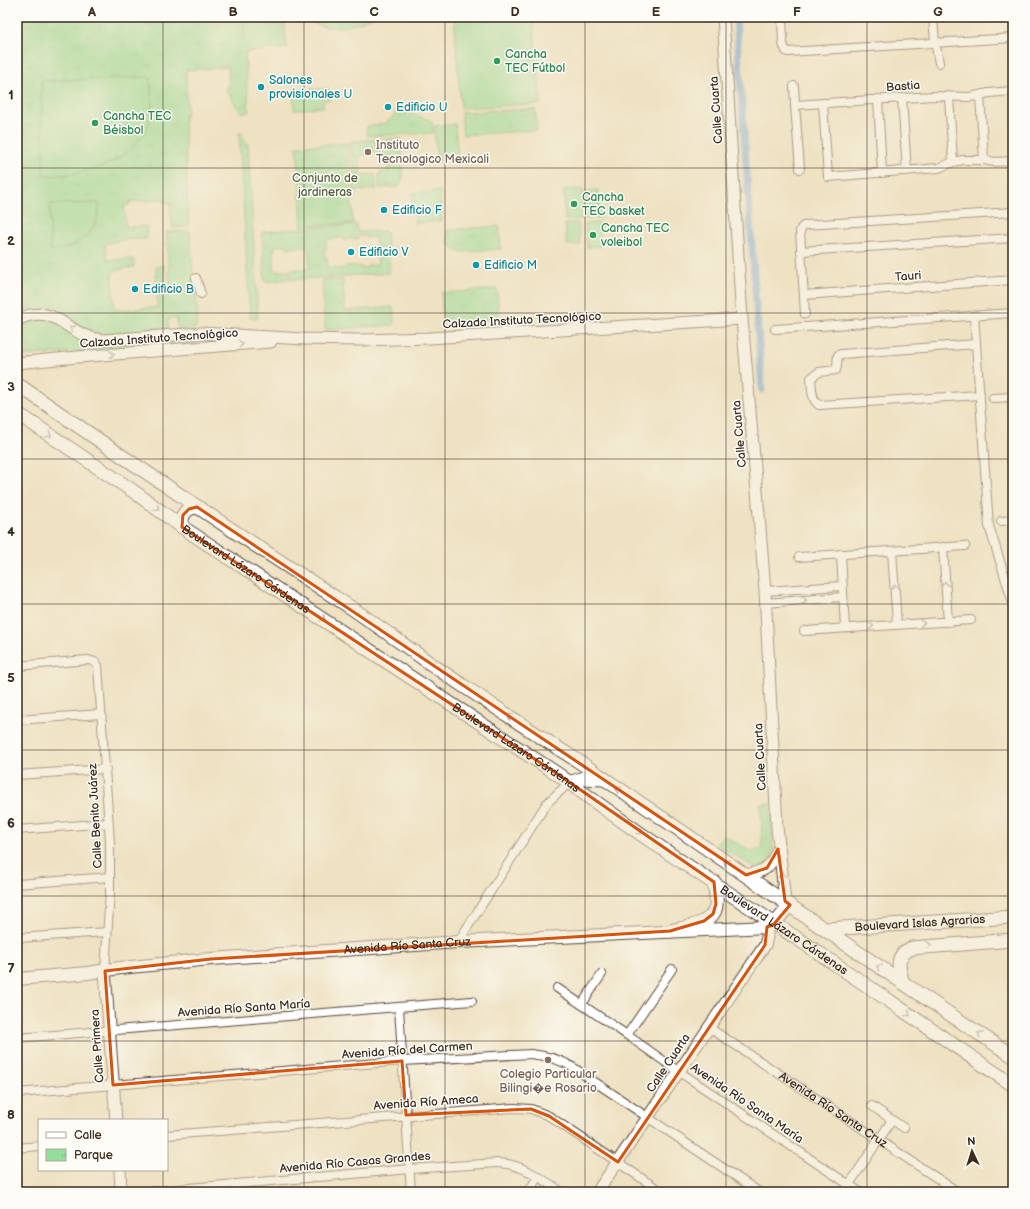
<svg xmlns="http://www.w3.org/2000/svg" width="1030" height="1209" viewBox="0 0 1030 1209" font-family="'Balsamiq Sans',sans-serif">
<style>
.grass{fill:url(#grass-dots);stroke:#67845c}
.park{fill:url(#park-tufts);stroke:#67845c;fill-rule:evenodd}
.pitch{fill:#93de9a;stroke:#67845c}
.lines{fill:none;stroke-linecap:round;stroke-linejoin:round}
.canal{stroke:#6ea0d9;stroke-width:7}
.minor-casing{stroke:#564637;stroke-width:10}
.tertiary-casing{stroke:#564637;stroke-width:13}
.secondary-casing{stroke:#564637;stroke-width:14}
.primary-casing{stroke:#564637;stroke-width:15}
.minor{stroke:#fff;stroke-width:8}
.tertiary{stroke:#fff;stroke-width:11}
.secondary{stroke:#fff;stroke-width:12}
.primary{stroke:#fff;stroke-width:13}
.oneway{stroke:#a79f9a}
.marked{fill:none;stroke:#d7540e;stroke-width:3;stroke-linejoin:round}
.grid{fill:none;stroke:#3b2a1e;stroke-width:1;stroke-opacity:0.55}
.leisure-dot{fill:#2e9e5b;stroke:#fdfcf7;stroke-width:1.5}
.culture-dot{fill:#0f9aa8;stroke:#fdfcf7;stroke-width:1.5}
.education-dot{fill:#8d6e63;stroke:#fdfcf7;stroke-width:1.5}
.labels{text-anchor:middle;stroke-width:3;stroke-linejoin:round;paint-order:stroke}
.leisure-label{font-size:12px;fill:#27864d;stroke:#fdfcf7;text-anchor:start}
.culture-label{font-size:12px;fill:#0d838f;stroke:#fdfcf7;text-anchor:start}
.street-label{font-size:12px;fill:#3b2a1e;stroke:#fdfcf7}
.education-label{font-size:12px;fill:#785e54;stroke:#fdfcf7;text-anchor:start}
.park-label{font-size:12px;fill:#556043;stroke:#fdfcf7}
.neatline{fill:none;stroke:#3b2a1e;stroke-width:1.5}
.grid-label{font-size:13px;text-anchor:middle;font-weight:bold;fill:#3b2a1e}
</style>
<defs>
<pattern id="grass-dots" width="8" height="8" patternUnits="userSpaceOnUse"><rect width="8" height="8" fill="#93de9a"/><path d="M2 2h.1M6 6h.1" fill="none" stroke="#80bf84" stroke-width="1.8" stroke-linecap="round"/></pattern>
<pattern id="park-tufts" width="24" height="20" patternUnits="userSpaceOnUse"><rect width="24" height="20" fill="#93de9a"/><path d="M3 7l-1-3M5 7V3M7 7l1-3M15 17l-1-3M17 17v-4M19 17l1-3" fill="none" stroke="#80bf84"/></pattern>
</defs>
<rect width="100%" height="100%" fill="#fdfcf7"/>
<filter id="ink" filterUnits="userSpaceOnUse"><feTurbulence type="fractalNoise" baseFrequency=".025" numOctaves="2"/><feDisplacementMap in="SourceGraphic" scale="8" xChannelSelector="R" yChannelSelector="G"/><feConvolveMatrix kernelMatrix="1 2 1 2 8 2 1 2 1" color-interpolation-filters="sRGB"/></filter>
<filter id="wash" filterUnits="userSpaceOnUse"><feTurbulence type="fractalNoise" baseFrequency=".012" numOctaves="4" result="noise"/><feDisplacementMap in="SourceGraphic" scale="16" xChannelSelector="R" yChannelSelector="G"/><feGaussianBlur stdDeviation="0.9" result="paint"/><feColorMatrix in="noise" values="0 0 0 0 0 0 0 0 0 0 0 0 0 0 0 0 0 1.4 0 .05"/><feComposite in="paint" operator="in"/></filter>
<g filter="url(#wash)">
<rect width="100%" height="100%" fill="#efe2c3"/>
<path class="grass" d="M770,803L773,852L765,866L755,868L716,844L723,835L753,852L762,847L761,804Z"/>
<g class="park">
<path d="M17,17H243L244,39V17H284L287,48L245,52L249,112L241,113L225,88L229,87L228,67L186,70L187,117H184L189,226L173,228L172,224L170,202L164,203V199L129,202V205L124,206L126,227L146,226L147,239L122,240L105,244L107,260L134,259V267L112,271L115,310L158,307L156,267L164,265L166,289L191,287L170,288L166,232L190,231L194,287H192C198,293 200,323 195,329L178,330L176,318H168V331L104,334L88,330L54,310L46,308L25,310L17,314Z"/>
<path d="M329,88L330,100H323L324,107L294,110L293,91Z"/>
<path d="M397,108L432,121L433,133L367,136V126C382,124 392,124 397,108Z"/>
<path d="M535,109L537,130L463,135L461,112Z"/>
<path d="M239,133H242L244,141L248,144L258,318H250Z"/>
<path d="M401,138L403,178L399,187L379,188V173L388,172L387,155H380V152L367,153L366,155L359,156L360,174H353L351,141Z"/>
<path d="M348,143L353,223L302,226L297,146Z"/>
<path d="M375,174L376,189L354,191L353,176Z"/>
<path d="M440,191L442,221L415,223L412,193Z"/>
<path d="M356,224L357,232L386,231L390,273L291,280L290,270L310,268L308,247L288,248L287,245L275,246V250L273,251L275,271H288L289,279L265,282L262,232ZM358,236H366V238L375,237L379,255L377,256L378,265H368V267L361,268L360,266H346L345,268L337,269V267L327,268V258H325L324,250L326,249V240L343,237L344,240L358,239Z"/>
<path d="M499,226L501,249L459,252L448,244L447,230Z"/>
<path d="M343,279L345,311L393,307L394,325L325,330L322,280Z"/>
<path d="M497,289L499,319L443,322L441,293Z"/>
<path d="M36,317L53,320L77,336L193,338L195,344L18,356L17,322Z"/>
</g>
<g class="pitch">
<path d="M303,17H372C349,28 325,33 303,17Z"/>
<path d="M454,17H533L541,104L461,108Z"/>
<path d="M150,77C152,95 153,114 146,131C144,135 141,138 138,141C116,169 77,175 44,176L41,81Z"/>
<path d="M455,124L458,160L437,161L434,126Z"/>
<path d="M582,189L584,219L565,220L563,190Z"/>
<path d="M598,190L600,218L586,219L584,191Z"/>
<path d="M99,203C99,207 99,211 98,215C93,237 72,250 50,250V204Z"/>
<path d="M578,223L580,245H567L565,224Z"/>
<path d="M600,223L601,246L587,247L585,224Z"/>
</g>
<g class="lines">
<path class="canal" d="M736,17L762,390"/>
</g>
</g>
<g filter="url(#ink)">
<g class="lines">
<defs>
<g id="minor">
<path d="M782,17L783,44L786,51L788,52L1013,38"/>
<path d="M933,17L935,42L939,63"/>
<path d="M794,86L795,105L800,169"/>
<path d="M980,95L984,160"/>
<path d="M949,97L953,162"/>
<path d="M902,98L907,171"/>
<path d="M878,99L882,173"/>
<path d="M823,103L828,177L939,168L953,162L963,160H984L994,162L1013,161"/>
<path d="M795,105L933,96L970,97L989,93L1013,91"/>
<path d="M801,251L1013,238"/>
<path d="M196,278L201,294"/>
<path d="M804,295L1013,280"/>
<path d="M805,314L800,231L802,227L806,225L1013,212"/>
<path d="M974,316L989,526L1013,603"/>
<path d="M775,329L1013,313"/>
<path d="M976,344L841,354L838,355C837,360 838,365 836,370L819,372L811,378C812,387 811,400 819,405L980,395"/>
<path d="M993,398L1013,397"/>
<path d="M1001,521L1013,520"/>
<path d="M943,547L948,622"/>
<path d="M892,551L897,624"/>
<path d="M841,554L845,628"/>
<path d="M799,557L965,546"/>
<path d="M765,591L842,586"/>
<path d="M765,603L843,597"/>
<path d="M804,631L971,620"/>
<path d="M17,666L88,660L95,662L98,666L110,842V891L105,971"/>
<path d="M17,720L101,714"/>
<path d="M17,775L106,769"/>
<path d="M17,830L109,823"/>
<path d="M17,884L110,877"/>
<path d="M17,938L107,932"/>
<path d="M458,942L547,803L569,783"/>
<path d="M557,988L627,1035L678,1071L860,1192"/>
<path d="M582,1004L602,974"/>
<path d="M399,1008L411,1192"/>
<path id="s1" d="M708,1027L958,1192"/>
<path d="M627,1035L672,969"/>
<path d="M17,1038L472,1001"/>
<path d="M17,1093L402,1061L531,1054C547,1056 560,1059 574,1068L759,1192"/>
<path d="M872,1106L904,1128"/>
<path d="M167,1135L513,1108L531,1109L549,1116L662,1192"/>
<path d="M17,1148L39,1146"/>
<path d="M143,1192L410,1169L498,1163C523,1164 542,1179 562,1192"/>
<path d="M528,1192L538,1177"/>
<path d="M844,1192L892,1120"/>
</g>
<g id="tertiary">
<path d="M723,17L742,319L758,503L765,591L777,827L785,901"/>
<path d="M17,320C56,300 67,337 102,340L202,333L304,339L361,340L429,338L742,319"/>
<path d="M17,363L77,357L271,342"/>
<path d="M746,875C766,871 770,868 778,849"/>
<path d="M105,971L116,1120"/>
<path d="M120,1170L121,1192"/>
<path d="M597,1192L765,945L767,937V927"/>
</g>
<g id="secondary">
<path id="s2" d="M17,979L88,973L120,968L211,959L458,942L767,927L774,924L790,905"/>
</g>
<g id="primary">
<path d="M17,384C128,461 240,536 353,609C390,634 425,661 462,685C501,711 539,736 578,761C724,859 866,960 1013,1056"/>
<path id="s3" d="M17,413L133,491L182,527L559,775C636,833 718,886 798,939C870,987 941,1037 1013,1085"/>
<path d="M182,527C181,515 185,508 197,507"/>
<path d="M569,783L584,778L604,779"/>
<path id="s4" d="M826,929L1013,917"/>
<path d="M670,931C686,927 714,925 716,905C717,897 715,890 714,882"/>
<path d="M903,983C898,967 895,955 912,948L1013,940"/>
</g>
</defs>
<use href="#minor" class="minor-casing"/>
<use href="#tertiary" class="tertiary-casing"/>
<use href="#secondary" class="secondary-casing"/>
<use href="#primary" class="primary-casing"/>
<use href="#minor" class="minor"/>
<use href="#tertiary" class="tertiary"/>
<use href="#secondary" class="secondary"/>
<use href="#primary" class="primary"/>
</g>
<defs><path id="oneway-chevron" d="M-2-3.5L2.5 0L-2 3.5" fill="none" stroke-width="1.6" stroke-linecap="round" stroke-linejoin="round"/></defs>
<g class="oneway">
<use href="#oneway-chevron" transform="translate(72 328) rotate(-148)"/>
<use href="#oneway-chevron" transform="translate(241 344) rotate(-4)"/>
<use href="#oneway-chevron" transform="translate(112 354) rotate(-5)"/>
<use href="#oneway-chevron" transform="translate(49 435) rotate(34)"/>
<use href="#oneway-chevron" transform="translate(157 508) rotate(36)"/>
<use href="#oneway-chevron" transform="translate(945 584) rotate(-93)"/>
<use href="#oneway-chevron" transform="translate(895 587) rotate(-94)"/>
<use href="#oneway-chevron" transform="translate(804 600) rotate(-4)"/>
<use href="#oneway-chevron" transform="translate(323 619) rotate(34)"/>
<use href="#oneway-chevron" transform="translate(922 623) rotate(-3)"/>
<use href="#oneway-chevron" transform="translate(871 626) rotate(-4)"/>
<use href="#oneway-chevron" transform="translate(510 716) rotate(-146)"/>
<use href="#oneway-chevron" transform="translate(618 789) rotate(-146)"/>
<use href="#oneway-chevron" transform="translate(640 832) rotate(34)"/>
<use href="#oneway-chevron" transform="translate(726 862) rotate(-146)"/>
<use href="#oneway-chevron" transform="translate(782 875) rotate(-97)"/>
<use href="#oneway-chevron" transform="translate(929 945) rotate(-5)"/>
<use href="#oneway-chevron" transform="translate(879 967) rotate(-145)"/>
<use href="#oneway-chevron" transform="translate(908 1014) rotate(34)"/>
<use href="#oneway-chevron" transform="translate(980 1034) rotate(-147)"/>
</g>
</g>
<path d="M0 0H1030V1209H0ZM197,507L746,875L767,868L778,849L785,901L790,905L774,924L767,927L765,945L618,1162L549,1116L531,1109L406,1115L402,1061L113,1085L105,971L211,959L670,931L704,921L713,914L716,904L714,882L559,775L182,527L183,515L189,509Z" fill="#efe2c3" fill-opacity=".55" fill-rule="evenodd"/>
<path class="marked" d="M197,507L746,875L767,868L778,849L785,901L790,905L774,924L767,927L765,945L618,1162L549,1116L531,1109L406,1115L402,1061L113,1085L105,971L211,959L670,931L704,921L713,914L716,904L714,882L559,775L182,527L183,515L189,509Z"/>
<path class="grid" d="M163,17V1120M304,17V1192M445,17V1192M585,17V1192M726,17V1192M867,17V1192M17,168H1013M17,313H1013M17,459H1013M17,604H1013M17,750H1013M17,896H1013M17,1041H1013M163,1170V1192"/>
<g class="leisure-dot">
<circle cx="497" cy="61" r="4"/>
<circle cx="95" cy="123" r="4"/>
<circle cx="574" cy="204" r="4"/>
<circle cx="593" cy="235" r="4"/>
</g>
<g class="culture-dot">
<circle cx="261" cy="87" r="4"/>
<circle cx="388" cy="107" r="4"/>
<circle cx="384" cy="210" r="4"/>
<circle cx="351" cy="252" r="4"/>
<circle cx="476" cy="265" r="4"/>
<circle cx="135" cy="289" r="4"/>
</g>
<g class="education-dot">
<circle cx="368" cy="152" r="4"/>
<circle cx="548" cy="1060" r="4"/>
</g>
<g class="labels">
<g class="leisure-label">
<text x="505" y="58">Cancha<tspan x="505" dy="14">TEC Fútbol</tspan></text>
<text x="103" y="120">Cancha TEC<tspan x="103" dy="14">Béisbol</tspan></text>
<text x="582" y="201">Cancha<tspan x="582" dy="14">TEC basket</tspan></text>
<text x="601" y="232">Cancha TEC<tspan x="601" dy="14">voleibol</tspan></text>
</g>
<g class="culture-label">
<text x="269" y="84">Salones<tspan x="269" dy="14">provisionales U</tspan></text>
<text x="396" y="111">Edificio U</text>
<text x="392" y="214">Edificio F</text>
<text x="359" y="256">Edificio V</text>
<text x="484" y="269">Edificio M</text>
<text x="143" y="293">Edificio B</text>
</g>
<g class="street-label">
<text transform="translate(903 86) rotate(-4)" y="4">Bastia</text>
<text transform="translate(716 110) rotate(-94)" y="4">Calle Cuarta</text>
<text transform="translate(908 276) rotate(-4)" y="4">Tauri</text>
<text transform="translate(522 320) rotate(-3)" y="4">Calzada Instituto Tecnológico</text>
<text transform="translate(159 338) rotate(-4)" y="4">Calzada Instituto Tecnológico</text>
<text transform="translate(739 434) rotate(-95)" y="4">Calle Cuarta</text>
<text dy="4" stroke="none"><textPath href="#s3" startOffset="277">Boulevard Lázaro Cárdenas</textPath></text>
<text dy="4" stroke="none"><textPath href="#s3" startOffset="601">Boulevard Lázaro Cárdenas</textPath></text>
<text transform="translate(760 757) rotate(-93)" y="4">Calle Cuarta</text>
<text transform="translate(95 816) rotate(-93)" y="4">Calle Benito Juárez</text>
<text dy="4" stroke="none"><textPath href="#s4" startOffset="94">Boulevard Islas Agrarias</textPath></text>
<text dy="4" stroke="none"><textPath href="#s3" startOffset="925">Boulevard Lázaro Cárdenas</textPath></text>
<text dy="4" stroke="none"><textPath href="#s2" startOffset="392">Avenida Río Santa Cruz</textPath></text>
<text transform="translate(244 1008) rotate(-4)" y="4">Avenida Río Santa María</text>
<text transform="translate(97 1046) rotate(-94)" y="4">Calle Primera</text>
<text transform="translate(407 1050) rotate(-4)" y="4">Avenida Río del Carmen</text>
<text transform="translate(668 1063) rotate(-56)" y="4">Calle Cuarta</text>
<text transform="translate(426 1102) rotate(-4)" y="4">Avenida Río Ameca</text>
<text transform="translate(747 1103) rotate(34)" y="4">Avenida Río Santa María</text>
<text dy="4" stroke="none"><textPath href="#s1" startOffset="150">Avenida Río Santa Cruz</textPath></text>
<text transform="translate(355 1162) rotate(-5)" y="4">Avenida Río Casas Grandes</text>
</g>
<g class="education-label">
<text x="376" y="149">Instituto<tspan x="376" dy="14">Tecnologico Mexicali</tspan></text>
<text x="548" y="1078" text-anchor="middle">Colegio Particular<tspan x="548" dy="14">Bilingi�e Rosario</tspan></text>
</g>
<g class="park-label">
<text x="325" y="182">Conjunto de<tspan x="325" dy="14">jardineras</tspan></text>
</g>
</g>
<rect width="1030" height="1209" fill="none" stroke="#fdfcf7" stroke-width="44"/>
<rect x="38" y="1119" width="130" height="52" fill="#fdfcf7" stroke="#afa8a0"/>
<rect x="46" y="1132" width="20" height="6" fill="#ffffff" stroke="#afa8a0"/>
<text x="74" y="1139" font-size="12" fill="#3b2a1e">Calle</text>
<rect x="46" y="1149" width="20" height="12" fill="url(#park-tufts)" stroke="#afa8a0"/>
<text x="74" y="1159" font-size="12" fill="#3b2a1e">Parque</text>
<g transform="translate(972 1151) rotate(356)" stroke="#fdfcf7" stroke-width="3" paint-order="stroke">
<path d="M0-3L7 15L0 10L-7 15Z" fill="#3b2a1e"/>
<text y="-6" font-size="11" font-weight="bold" text-anchor="middle" fill="#3b2a1e">N</text>
</g>
<rect x="22" y="22" width="986" height="1165" class="neatline"/>
<g class="grid-label">
<text x="92" y="16">A</text>
<text x="233" y="16">B</text>
<text x="374" y="16">C</text>
<text x="515" y="16">D</text>
<text x="656" y="16">E</text>
<text x="797" y="16">F</text>
<text x="938" y="16">G</text>
<text x="11" y="99">1</text>
<text x="11" y="245">2</text>
<text x="11" y="391">3</text>
<text x="11" y="536">4</text>
<text x="11" y="682">5</text>
<text x="11" y="827">6</text>
<text x="11" y="973">7</text>
<text x="11" y="1119">8</text>
</g>
</svg>
